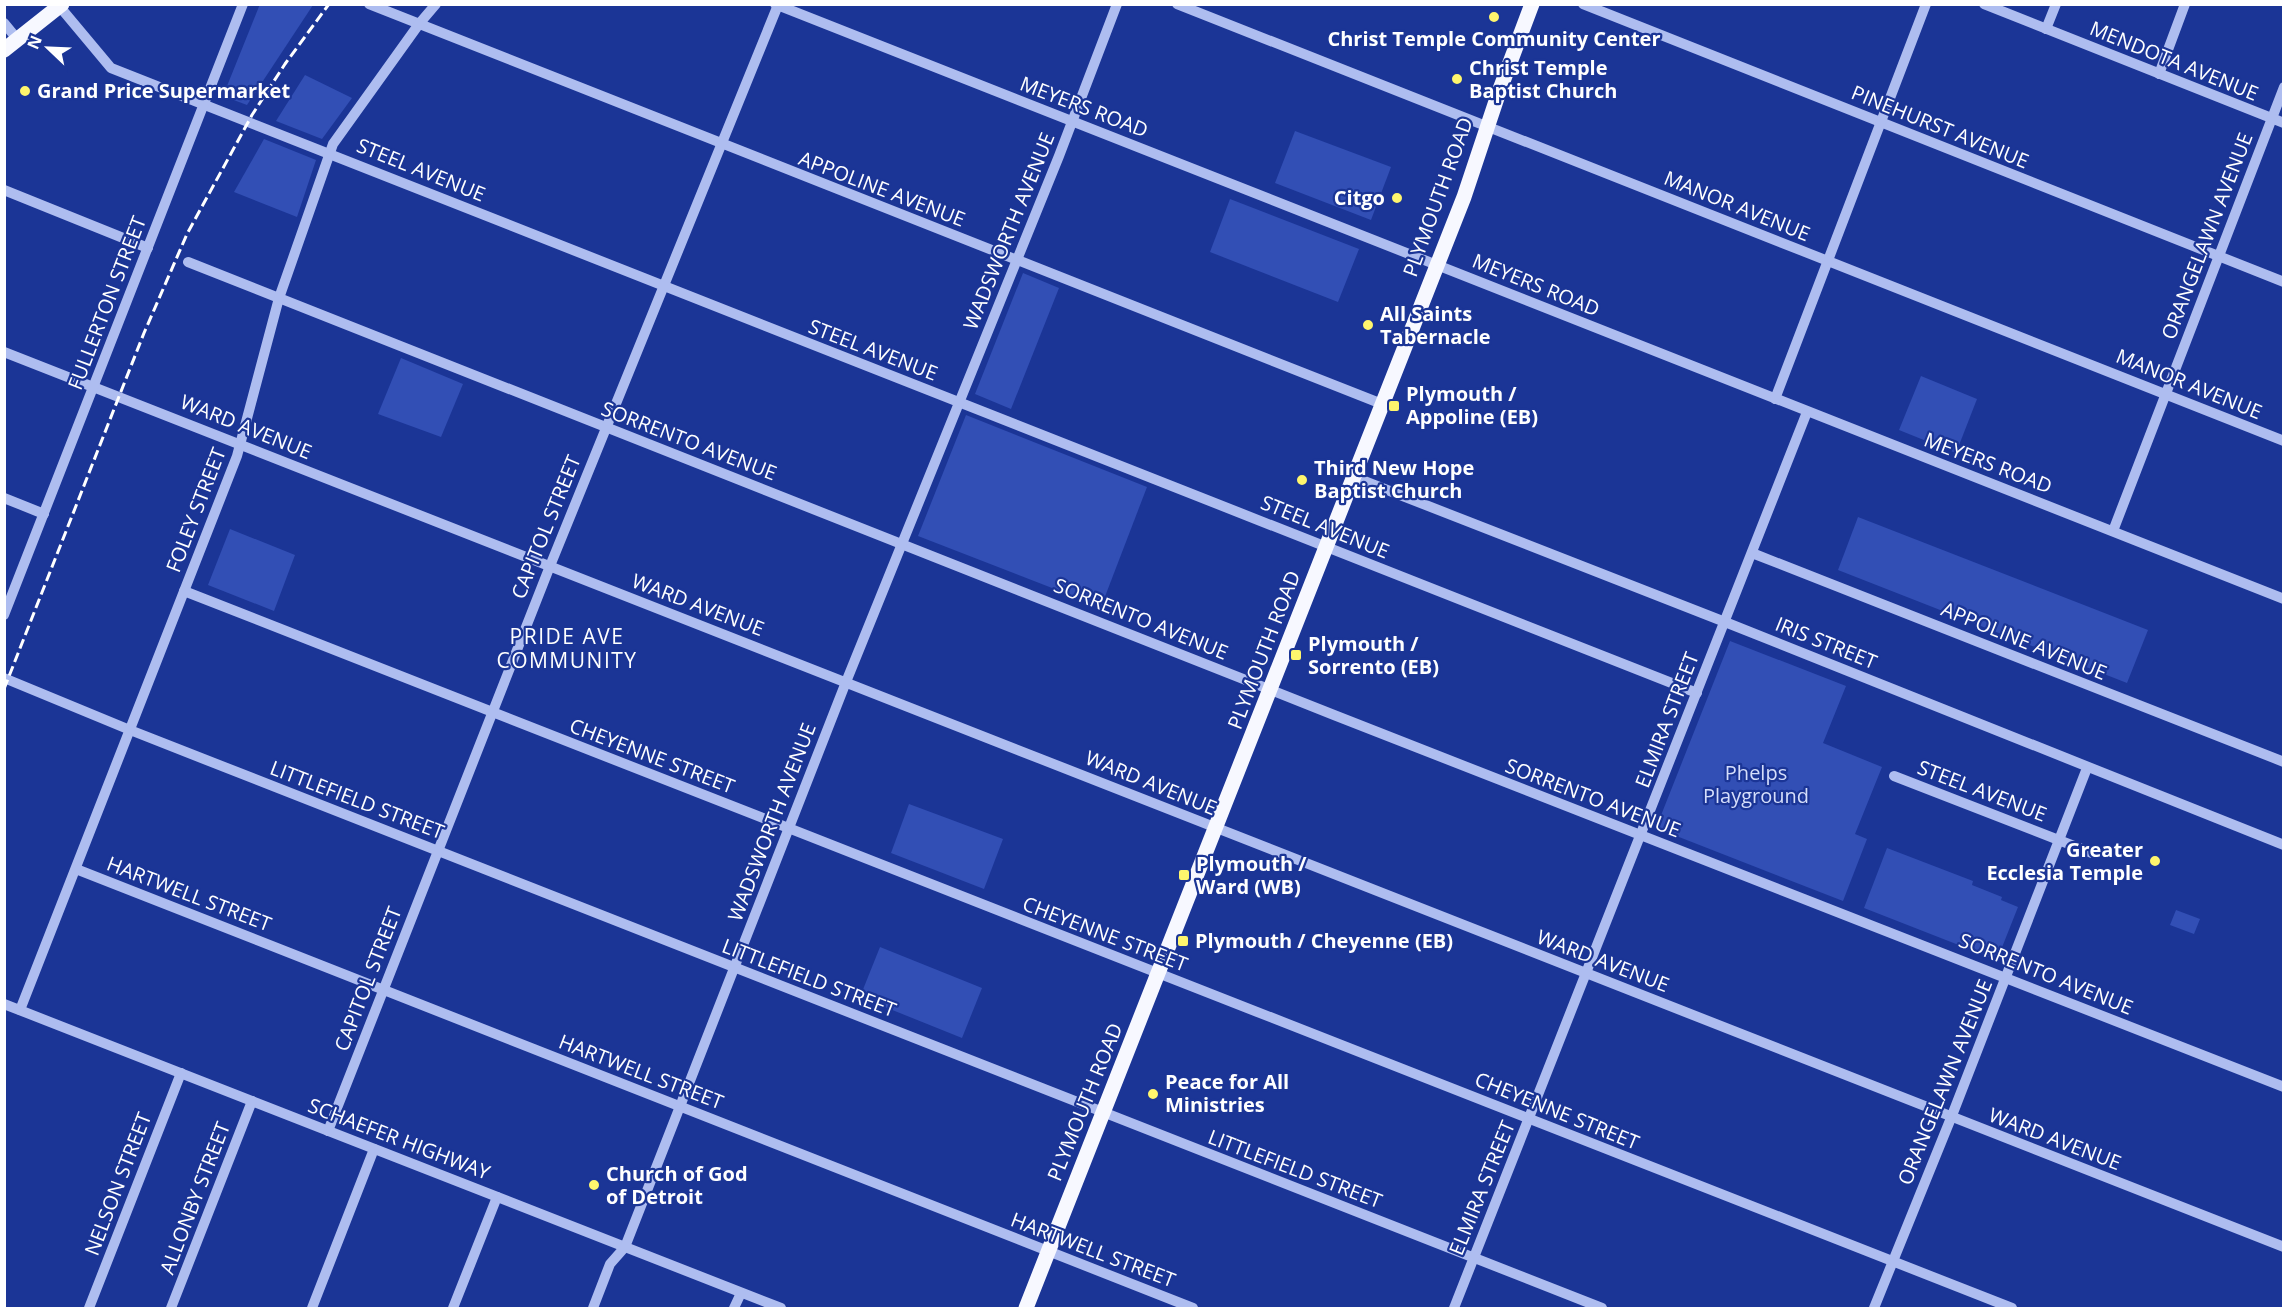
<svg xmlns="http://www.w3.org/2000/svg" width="2288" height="1313" viewBox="0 0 2288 1313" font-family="'Open Sans',sans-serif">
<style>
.green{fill:#324fb5}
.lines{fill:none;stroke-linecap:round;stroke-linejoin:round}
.minor{stroke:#aebdf0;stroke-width:10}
.major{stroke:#f7f8ff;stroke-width:15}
.rail{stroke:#fff;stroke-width:3;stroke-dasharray:10 4.5;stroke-linecap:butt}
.poi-dot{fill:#fff66d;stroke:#1b3596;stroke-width:2}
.labels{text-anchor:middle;stroke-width:4.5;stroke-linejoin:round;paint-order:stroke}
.poi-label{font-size:20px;font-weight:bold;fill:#fff;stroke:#1b3596;text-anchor:start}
.street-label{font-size:20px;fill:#fff;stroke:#1b3596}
.park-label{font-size:20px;fill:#d5defb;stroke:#1b3596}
.neighbourhood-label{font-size:21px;letter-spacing:1.5px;fill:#fff;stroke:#1b3596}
</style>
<rect width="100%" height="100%" fill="#1b3596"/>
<g class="green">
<path d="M260,4L313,5L247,105L223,96Z"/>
<path d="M305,75L352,98L322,139L276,121Z"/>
<path d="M1295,131L1391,167L1371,220L1275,183Z"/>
<path d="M264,139L316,160L297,217L234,192Z"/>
<path d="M1230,199L1359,249L1338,302L1210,252Z"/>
<path d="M1023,273L1059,288L1011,409L975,394Z"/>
<path d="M401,358L463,384L441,437L378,414Z"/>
<path d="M1921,376L1977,399L1956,453L1899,430Z"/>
<path d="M966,415L1147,487L1101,607L918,536Z"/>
<path d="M1858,517L2148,630L2127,683L1838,570Z"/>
<path d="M230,529L295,555L274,611L208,585Z"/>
<path d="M1730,641L1846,686L1823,743L1882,767L1855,834L1867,839L1843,901L1656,828Z"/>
<path d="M909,804L1003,839L984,889L891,853Z"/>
<path d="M1887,848L1973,881L1972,885L2002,897L2001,900L2018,907L1997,960L1864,908Z"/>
<path d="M2176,910L2200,919L2194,934L2170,925Z"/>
<path d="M880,947L982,988L962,1038L860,997Z"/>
</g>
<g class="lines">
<g class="minor">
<path d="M369,4L1382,404"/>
<path d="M775,4L2284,599"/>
<path d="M1177,4L2284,441"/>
<path d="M1583,4L2284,282"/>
<path d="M1984,4L2284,123"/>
<path d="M60,7L111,68L1697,693"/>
<path d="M4,23L18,40"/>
<path d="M2046,29L2056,4"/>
<path d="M2159,74L2185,4"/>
<path d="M4,190L148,248"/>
<path d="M188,262L1334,715L2284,1087"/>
<path d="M4,352L2284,1247"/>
<path d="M1775,399L1926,4"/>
<path d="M1354,477L1725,622L2284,845"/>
<path d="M4,498L44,514"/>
<path d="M2113,531L2284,87"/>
<path d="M1752,553L2284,762"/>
<path d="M184,591L2012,1308"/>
<path d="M4,615L243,4"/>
<path d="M4,678L130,730L1602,1308"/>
<path d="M1894,776L2092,853"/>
<path d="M76,869L1193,1308"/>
<path d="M4,1004L781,1308"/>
<path d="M20,1010L237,456L279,298L333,144L419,24L436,4"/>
<path d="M328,1131L550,566L778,5"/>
<path d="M89,1308L181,1073"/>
<path d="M171,1308L252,1101"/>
<path d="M312,1308L374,1149"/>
<path d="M453,1308L497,1197"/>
<path d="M593,1308L610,1264L625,1247L846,682L1059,156L1117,4"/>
<path d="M734,1308L741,1293"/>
<path d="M1454,1308L1807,412"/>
<path d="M1874,1308L1951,1118L2087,768"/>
</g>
<g class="major">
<path d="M4,50L62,4"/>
<path d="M1026,1308L1464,197L1499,92L1532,4"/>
</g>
<path class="rail" d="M4,689L144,333L187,234L252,115L285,64L329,4"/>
</g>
<g class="poi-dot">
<circle cx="1494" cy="17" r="6"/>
<circle cx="1457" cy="79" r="6"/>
<circle cx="25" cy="91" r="6"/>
<circle cx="1397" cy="198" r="6"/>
<circle cx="1368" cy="325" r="6"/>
<rect x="1388" y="400" width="12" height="12" rx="3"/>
<circle cx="1302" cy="480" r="6"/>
<rect x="1290" y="649" width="12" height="12" rx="3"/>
<circle cx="2155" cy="861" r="6"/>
<rect x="1178" y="869" width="12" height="12" rx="3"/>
<rect x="1177" y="935" width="12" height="12" rx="3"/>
<circle cx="1153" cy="1094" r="6"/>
<circle cx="594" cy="1185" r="6"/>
</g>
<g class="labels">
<g class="poi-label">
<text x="1494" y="46" text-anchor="middle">Christ Temple Community Center</text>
<text x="1469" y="75">Christ Temple<tspan x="1469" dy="23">Baptist Church</tspan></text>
<text x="37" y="98">Grand Price Supermarket</text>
<text x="1385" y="205" text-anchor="end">Citgo</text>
<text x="1380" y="321">All Saints<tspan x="1380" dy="23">Tabernacle</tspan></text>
<text x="1406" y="401">Plymouth /<tspan x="1406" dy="23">Appoline (EB)</tspan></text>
<text x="1314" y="475">Third New Hope<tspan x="1314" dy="23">Baptist Church</tspan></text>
<text x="1308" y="651">Plymouth /<tspan x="1308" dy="23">Sorrento (EB)</tspan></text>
<text x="2143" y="857" text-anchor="end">Greater<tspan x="2143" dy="23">Ecclesia Temple</tspan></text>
<text x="1196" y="871">Plymouth /<tspan x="1196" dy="23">Ward (WB)</tspan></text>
<text x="1195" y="948">Plymouth / Cheyenne (EB)</text>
<text x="1165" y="1089">Peace for All<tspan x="1165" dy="23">Ministries</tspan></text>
<text x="606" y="1181">Church of God<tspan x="606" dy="23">of Detroit</tspan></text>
</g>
<g class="street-label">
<text transform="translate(2174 61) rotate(22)" y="7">MENDOTA AVENUE</text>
<text transform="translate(1084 107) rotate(21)" y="7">MEYERS ROAD</text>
<text transform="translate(1940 127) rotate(22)" y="7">PINEHURST AVENUE</text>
<text transform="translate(421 170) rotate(22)" y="7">STEEL AVENUE</text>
<text transform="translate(882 189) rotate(21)" y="7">APPOLINE AVENUE</text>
<text transform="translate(1438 197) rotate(-70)" y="7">PLYMOUTH ROAD</text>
<text transform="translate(1737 206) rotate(22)" y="7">MANOR AVENUE</text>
<text transform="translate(1009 231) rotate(-68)" y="7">WADSWORTH AVENUE</text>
<text transform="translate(2207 236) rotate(-69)" y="7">ORANGELAWN AVENUE</text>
<text transform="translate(1536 285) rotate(22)" y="7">MEYERS ROAD</text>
<text transform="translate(107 303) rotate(-69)" y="7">FULLERTON STREET</text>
<text transform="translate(873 350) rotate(21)" y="7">STEEL AVENUE</text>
<text transform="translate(2189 384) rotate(22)" y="7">MANOR AVENUE</text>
<text transform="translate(246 427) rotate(22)" y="7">WARD AVENUE</text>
<text transform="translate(689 441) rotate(21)" y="7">SORRENTO AVENUE</text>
<text transform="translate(1988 463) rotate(21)" y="7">MEYERS ROAD</text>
<text transform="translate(196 510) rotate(-69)" y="7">FOLEY STREET</text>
<text transform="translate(546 527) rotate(-68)" y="7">CAPITOL STREET</text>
<text transform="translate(1325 527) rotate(22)" y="7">STEEL AVENUE</text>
<text transform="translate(698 605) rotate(21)" y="7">WARD AVENUE</text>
<text transform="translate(1141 619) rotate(22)" y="7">SORRENTO AVENUE</text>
<text transform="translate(2024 641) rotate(22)" y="7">APPOLINE AVENUE</text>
<text transform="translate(1826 643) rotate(22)" y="7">IRIS STREET</text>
<text transform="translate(1264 650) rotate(-69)" y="7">PLYMOUTH ROAD</text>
<text transform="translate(1667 720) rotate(-69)" y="7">ELMIRA STREET</text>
<text transform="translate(652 756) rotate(21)" y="7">CHEYENNE STREET</text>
<text transform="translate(1151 783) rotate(22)" y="7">WARD AVENUE</text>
<text transform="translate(1982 791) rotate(21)" y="7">STEEL AVENUE</text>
<text transform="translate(1593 798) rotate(21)" y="7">SORRENTO AVENUE</text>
<text transform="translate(357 800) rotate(21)" y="7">LITTLEFIELD STREET</text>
<text transform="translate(772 822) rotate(-69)" y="7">WADSWORTH AVENUE</text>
<text transform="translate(189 894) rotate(21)" y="7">HARTWELL STREET</text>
<text transform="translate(1105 934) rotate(21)" y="7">CHEYENNE STREET</text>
<text transform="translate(1603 961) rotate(21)" y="7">WARD AVENUE</text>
<text transform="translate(2046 974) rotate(22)" y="7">SORRENTO AVENUE</text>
<text transform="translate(809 978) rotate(21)" y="7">LITTLEFIELD STREET</text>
<text transform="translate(368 979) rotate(-69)" y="7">CAPITOL STREET</text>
<text transform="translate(641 1072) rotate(21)" y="7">HARTWELL STREET</text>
<text transform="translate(1945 1082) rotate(-68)" y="7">ORANGELAWN AVENUE</text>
<text transform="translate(1085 1102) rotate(-68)" y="7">PLYMOUTH ROAD</text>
<text transform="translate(1557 1111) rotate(22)" y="7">CHEYENNE STREET</text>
<text transform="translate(399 1139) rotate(21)" y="7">SCHAEFER HIGHWAY</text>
<text transform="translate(2055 1139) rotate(21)" y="7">WARD AVENUE</text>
<text transform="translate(1295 1169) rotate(21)" y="7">LITTLEFIELD STREET</text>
<text transform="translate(118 1184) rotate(-69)" y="7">NELSON STREET</text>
<text transform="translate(1482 1188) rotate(-68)" y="7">ELMIRA STREET</text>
<text transform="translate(195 1198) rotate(-69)" y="7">ALLONBY STREET</text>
<text transform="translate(1093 1250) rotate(21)" y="7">HARTWELL STREET</text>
</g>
<g class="park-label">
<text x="1756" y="780">Phelps<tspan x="1756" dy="23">Playground</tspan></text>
</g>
<g class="neighbourhood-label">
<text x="567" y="644">PRIDE AVE<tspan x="567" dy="24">COMMUNITY</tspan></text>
</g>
</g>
<rect width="2288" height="1313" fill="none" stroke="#ffffff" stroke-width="12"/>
<g transform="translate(48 48) rotate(293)" stroke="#1b3596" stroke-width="4.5" paint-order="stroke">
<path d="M0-4.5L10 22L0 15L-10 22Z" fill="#ffffff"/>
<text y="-9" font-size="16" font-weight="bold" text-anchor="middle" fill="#ffffff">N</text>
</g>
</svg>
